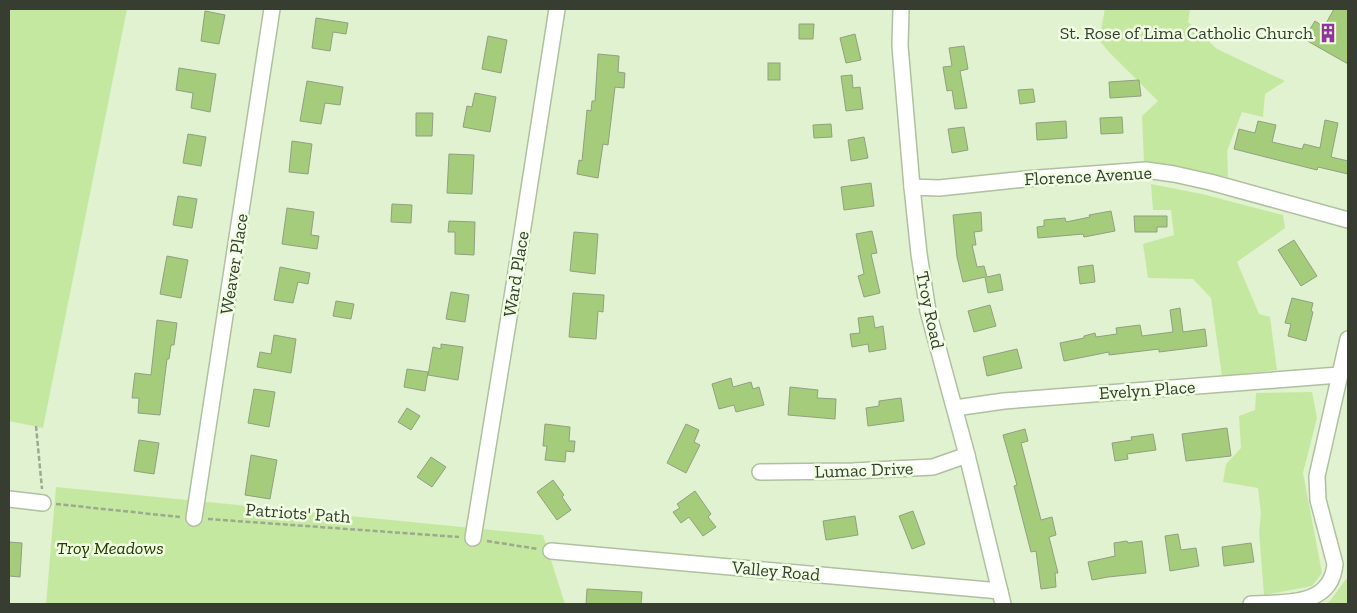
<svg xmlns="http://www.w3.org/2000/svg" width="1357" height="613" viewBox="0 0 1357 613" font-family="'Zilla Slab',serif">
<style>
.green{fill:#c5e8a1}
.building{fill:#a5cc7b;stroke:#90a080}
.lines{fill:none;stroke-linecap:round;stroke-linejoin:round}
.minor-casing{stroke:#afc09e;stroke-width:18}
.path{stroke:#9ca98f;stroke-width:2.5;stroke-dasharray:5 2.5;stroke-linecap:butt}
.minor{stroke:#fff;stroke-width:15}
.labels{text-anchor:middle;stroke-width:5;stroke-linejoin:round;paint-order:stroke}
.poi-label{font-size:18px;fill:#373e31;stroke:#f0fee2;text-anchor:end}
.street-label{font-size:18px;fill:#373e31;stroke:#f0fee2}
.park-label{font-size:18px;font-style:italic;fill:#243b00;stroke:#f0fee2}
</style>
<rect width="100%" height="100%" fill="#e0f2cf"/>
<g class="green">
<path d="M9,9H127L43,428L9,421Z"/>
<path d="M1105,9H1190L1188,22L1217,49L1285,81L1265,94L1263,117L1242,112L1227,151L1228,177L1144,163L1142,116L1158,101L1108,51L1099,40Z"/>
<path d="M1151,184L1202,194L1283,215L1285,228L1237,262L1259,314L1270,317L1277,370L1222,376L1211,298L1193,279L1148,278L1143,244L1174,235L1171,210H1153Z"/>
<path d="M1312,392L1317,418L1303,473L1322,573L1312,586L1264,595L1259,532L1261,513L1258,488L1223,482L1226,464L1241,448L1239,416L1255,410L1256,393Z"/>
<path d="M56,487L543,535L565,604H46Z"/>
<path d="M1346,579H1348V604H1326L1330,601Z"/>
</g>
<g class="building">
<path d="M1334,9H1348V64L1304,39L1315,21L1324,27Z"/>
<path d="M205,11L225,15L219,44L201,41Z"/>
<path d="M316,18L348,23L346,34L333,32L330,51L312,48Z"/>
<path d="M799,24H814L813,39H799Z"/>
<path d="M855,34L861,60L846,63L840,38Z"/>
<path d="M488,36L507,40L501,73L482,69Z"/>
<path d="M964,46L968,69L960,71L967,108L955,109L952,90L947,91L943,67L952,66L949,48Z"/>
<path d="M598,54L619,56L618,72L625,73L624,88L615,87L608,145L603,144L598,178L577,174L579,160L582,161L587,110L591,111L592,101H595Z"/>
<rect x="768" y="63" width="12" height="17"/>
<path d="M179,68L216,74L210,112L191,108L193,93L176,90Z"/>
<path d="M852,75L853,88L860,87L863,109L846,111L841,76Z"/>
<path d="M1139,80L1141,96L1110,98L1109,82Z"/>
<path d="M307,81L343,87L340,105L325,103L321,124L300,121Z"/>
<path d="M1033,89L1035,102L1020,104L1018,90Z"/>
<path d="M475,93L496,97L490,132L463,127L467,106L472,107Z"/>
<path d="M416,113H433L432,136H416Z"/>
<path d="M1122,117L1123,133L1101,134L1100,118Z"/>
<path d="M1325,120L1338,123L1331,157L1348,161V174L1318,167L1317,170L1234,149L1239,129L1255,133L1258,121L1276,125L1272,142L1302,149L1304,144L1320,148Z"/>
<path d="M1066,121L1067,138L1037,140L1036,123Z"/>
<path d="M831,124L832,137L814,138L813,125Z"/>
<path d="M964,127L968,150L952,153L948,129Z"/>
<path d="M188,134L206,137L201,166L183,163Z"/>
<path d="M864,137L868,158L851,161L848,140Z"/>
<path d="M292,141L312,144L308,174L289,172Z"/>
<path d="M449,154L474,155L472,194L447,193Z"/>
<path d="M871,183L874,206L844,210L841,187Z"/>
<path d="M178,196L197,199L192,228L173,225Z"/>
<path d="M392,204L412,205L411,223L391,222Z"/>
<path d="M287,208L314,212L311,235L319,236L317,249L282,244Z"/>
<path d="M1111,211L1115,231L1084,237L1083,234L1038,238L1037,227L1044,226V220L1065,218L1066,222L1090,217L1089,215Z"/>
<path d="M981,212L982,231L974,232L976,245H972L977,267L984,266L987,277L1000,274L1003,290L988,293L985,277L963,282L957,257L953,215Z"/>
<path d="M1134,216H1167V227H1157V232H1135Z"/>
<path d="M449,221L475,222L474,255L455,254V232H448Z"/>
<path d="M872,231L877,253L871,254L880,293L864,297L858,276L864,274L856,234Z"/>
<path d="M574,232L598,234L595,274L570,271Z"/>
<path d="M1294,240L1317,276L1301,286L1278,250Z"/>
<path d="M167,256L188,260L181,298L160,294Z"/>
<path d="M1093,265L1095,282L1080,284L1078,267Z"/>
<path d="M280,267L310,273L308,284L298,282L293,303L274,300Z"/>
<path d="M451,292L469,295L465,322L446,319Z"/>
<path d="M573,293L604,295L603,312L598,311L596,339L569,337Z"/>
<path d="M1292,298L1313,303L1311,311L1313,312L1306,341L1288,336L1291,324L1285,323Z"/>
<path d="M336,301L354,304L351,319L333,316Z"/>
<path d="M990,305L996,326L974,332L968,311Z"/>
<path d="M1180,308L1183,332L1205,329L1207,346L1159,352V349L1109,355V352L1064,361L1060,343L1084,338V336L1095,333L1096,337L1117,334L1116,328L1140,325L1142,336L1173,332L1170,310Z"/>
<path d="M873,316L875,328L883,326L886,349L869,352L868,344L852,347L850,334L860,333L858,318Z"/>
<path d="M157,320L177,323L174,345H171L169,359H167L160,415L138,413L139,398H132L135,373L151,375Z"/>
<path d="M274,335L296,339L291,373L257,367L260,352L271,354Z"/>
<path d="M441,344L463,347L458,380L428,375L433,347L441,349Z"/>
<path d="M1017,349L1022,368L987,376L983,357Z"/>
<path d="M407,369L428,372L425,391L404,387Z"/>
<path d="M731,378L733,387L751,382L753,389L759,387L764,405L736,412L734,405L719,409L712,384Z"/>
<path d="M790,387L818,390L817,398L836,399L835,419L788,415Z"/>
<path d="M254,389L275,392L269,427L248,423Z"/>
<path d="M901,398L904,421L868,426L866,408L879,406V401Z"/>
<path d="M407,408L420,416L411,430L398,422Z"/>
<path d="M545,424L570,427L569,441H575L574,452L566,451L565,462L545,460L547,446H543Z"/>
<path d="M686,424L699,430L694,442L700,445L686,473L667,463Z"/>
<path d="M1227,428L1231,456L1186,461L1182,434Z"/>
<path d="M1025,429L1028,441L1021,443L1041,520L1052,517L1056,535L1049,537L1058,573H1055L1056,587L1041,589L1036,551L1031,552L1014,486L1017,485L1003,435Z"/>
<path d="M1153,434L1156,450L1127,454L1128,459L1115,461L1112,443L1132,440L1131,437Z"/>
<path d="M139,440L159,443L154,474L134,471Z"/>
<path d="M251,455L277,460L270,499L245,495Z"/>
<path d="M431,457L446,467L432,487L417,477Z"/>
<path d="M553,480L564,495L562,497L571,510L557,520L537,492Z"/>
<path d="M695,491L711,514L708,517L716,527L703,536L689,517L681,523L673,512L680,508L677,504Z"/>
<path d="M913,511L925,544L912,549L899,516Z"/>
<path d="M855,516L858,535L826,540L823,521Z"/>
<path d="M1178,534L1181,550L1196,548L1199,566L1170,571L1165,536Z"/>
<path d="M1127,541L1128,543L1142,541L1146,573L1108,577L1092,580L1088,562L1115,556L1114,543Z"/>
<path d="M9,542L22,543L20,577L9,576Z"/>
<path d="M1251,543L1254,562L1224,566L1222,547Z"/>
<path d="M587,589L642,592L641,604H586Z"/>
</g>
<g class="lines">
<defs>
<g id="minor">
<path d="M901,9L900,46L912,187L919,254L928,311L967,455L1003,604"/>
<path d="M912,187L939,188L1025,179L1146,170L1174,174L1210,182L1348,220"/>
<path d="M955,408L1004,401L1339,375"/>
<path d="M760,472L853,471L933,467L967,455"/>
<path d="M9,499L43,503"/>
<path d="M194,518L272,9"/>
<path d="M473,538L509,317L557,9"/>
<path d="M551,551L1000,591"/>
<path d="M1251,604C1283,602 1331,608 1335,564L1318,500L1317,476L1348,339"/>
</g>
</defs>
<use href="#minor" class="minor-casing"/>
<g class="path">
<path d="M36,426L42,489"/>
<path d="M56,504L180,517"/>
<path d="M208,519L459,537"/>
<path d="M487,541L538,549"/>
</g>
<use href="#minor" class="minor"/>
</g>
<defs>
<symbol id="building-bare" viewBox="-9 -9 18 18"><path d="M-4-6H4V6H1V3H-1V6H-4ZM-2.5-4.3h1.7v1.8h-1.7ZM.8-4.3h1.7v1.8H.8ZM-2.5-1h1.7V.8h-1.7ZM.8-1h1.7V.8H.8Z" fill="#93349c" stroke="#f0fee2" stroke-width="2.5" paint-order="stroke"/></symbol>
</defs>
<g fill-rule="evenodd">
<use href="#building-bare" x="1314" y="19" width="28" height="28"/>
</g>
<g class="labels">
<g class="poi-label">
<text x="1313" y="39">St. Rose of Lima Catholic Church</text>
</g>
<g class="street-label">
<text transform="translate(1088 176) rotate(-3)" y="6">Florence Avenue</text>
<text transform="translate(234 264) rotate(-81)" y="6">Weaver Place</text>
<text transform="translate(516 274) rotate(-81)" y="6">Ward Place</text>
<text transform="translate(930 310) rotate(78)" y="6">Troy Road</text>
<text transform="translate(1147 390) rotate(-4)" y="6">Evelyn Place</text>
<text transform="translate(864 470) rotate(-2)" y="6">Lumac Drive</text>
<text transform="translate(298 513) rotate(4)" y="6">Patriots' Path</text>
<text transform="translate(776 571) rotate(5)" y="6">Valley Road</text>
</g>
<g class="park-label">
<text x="110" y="554">Troy Meadows</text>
</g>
</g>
<rect width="1357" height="613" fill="none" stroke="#373e31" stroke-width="20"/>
</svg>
